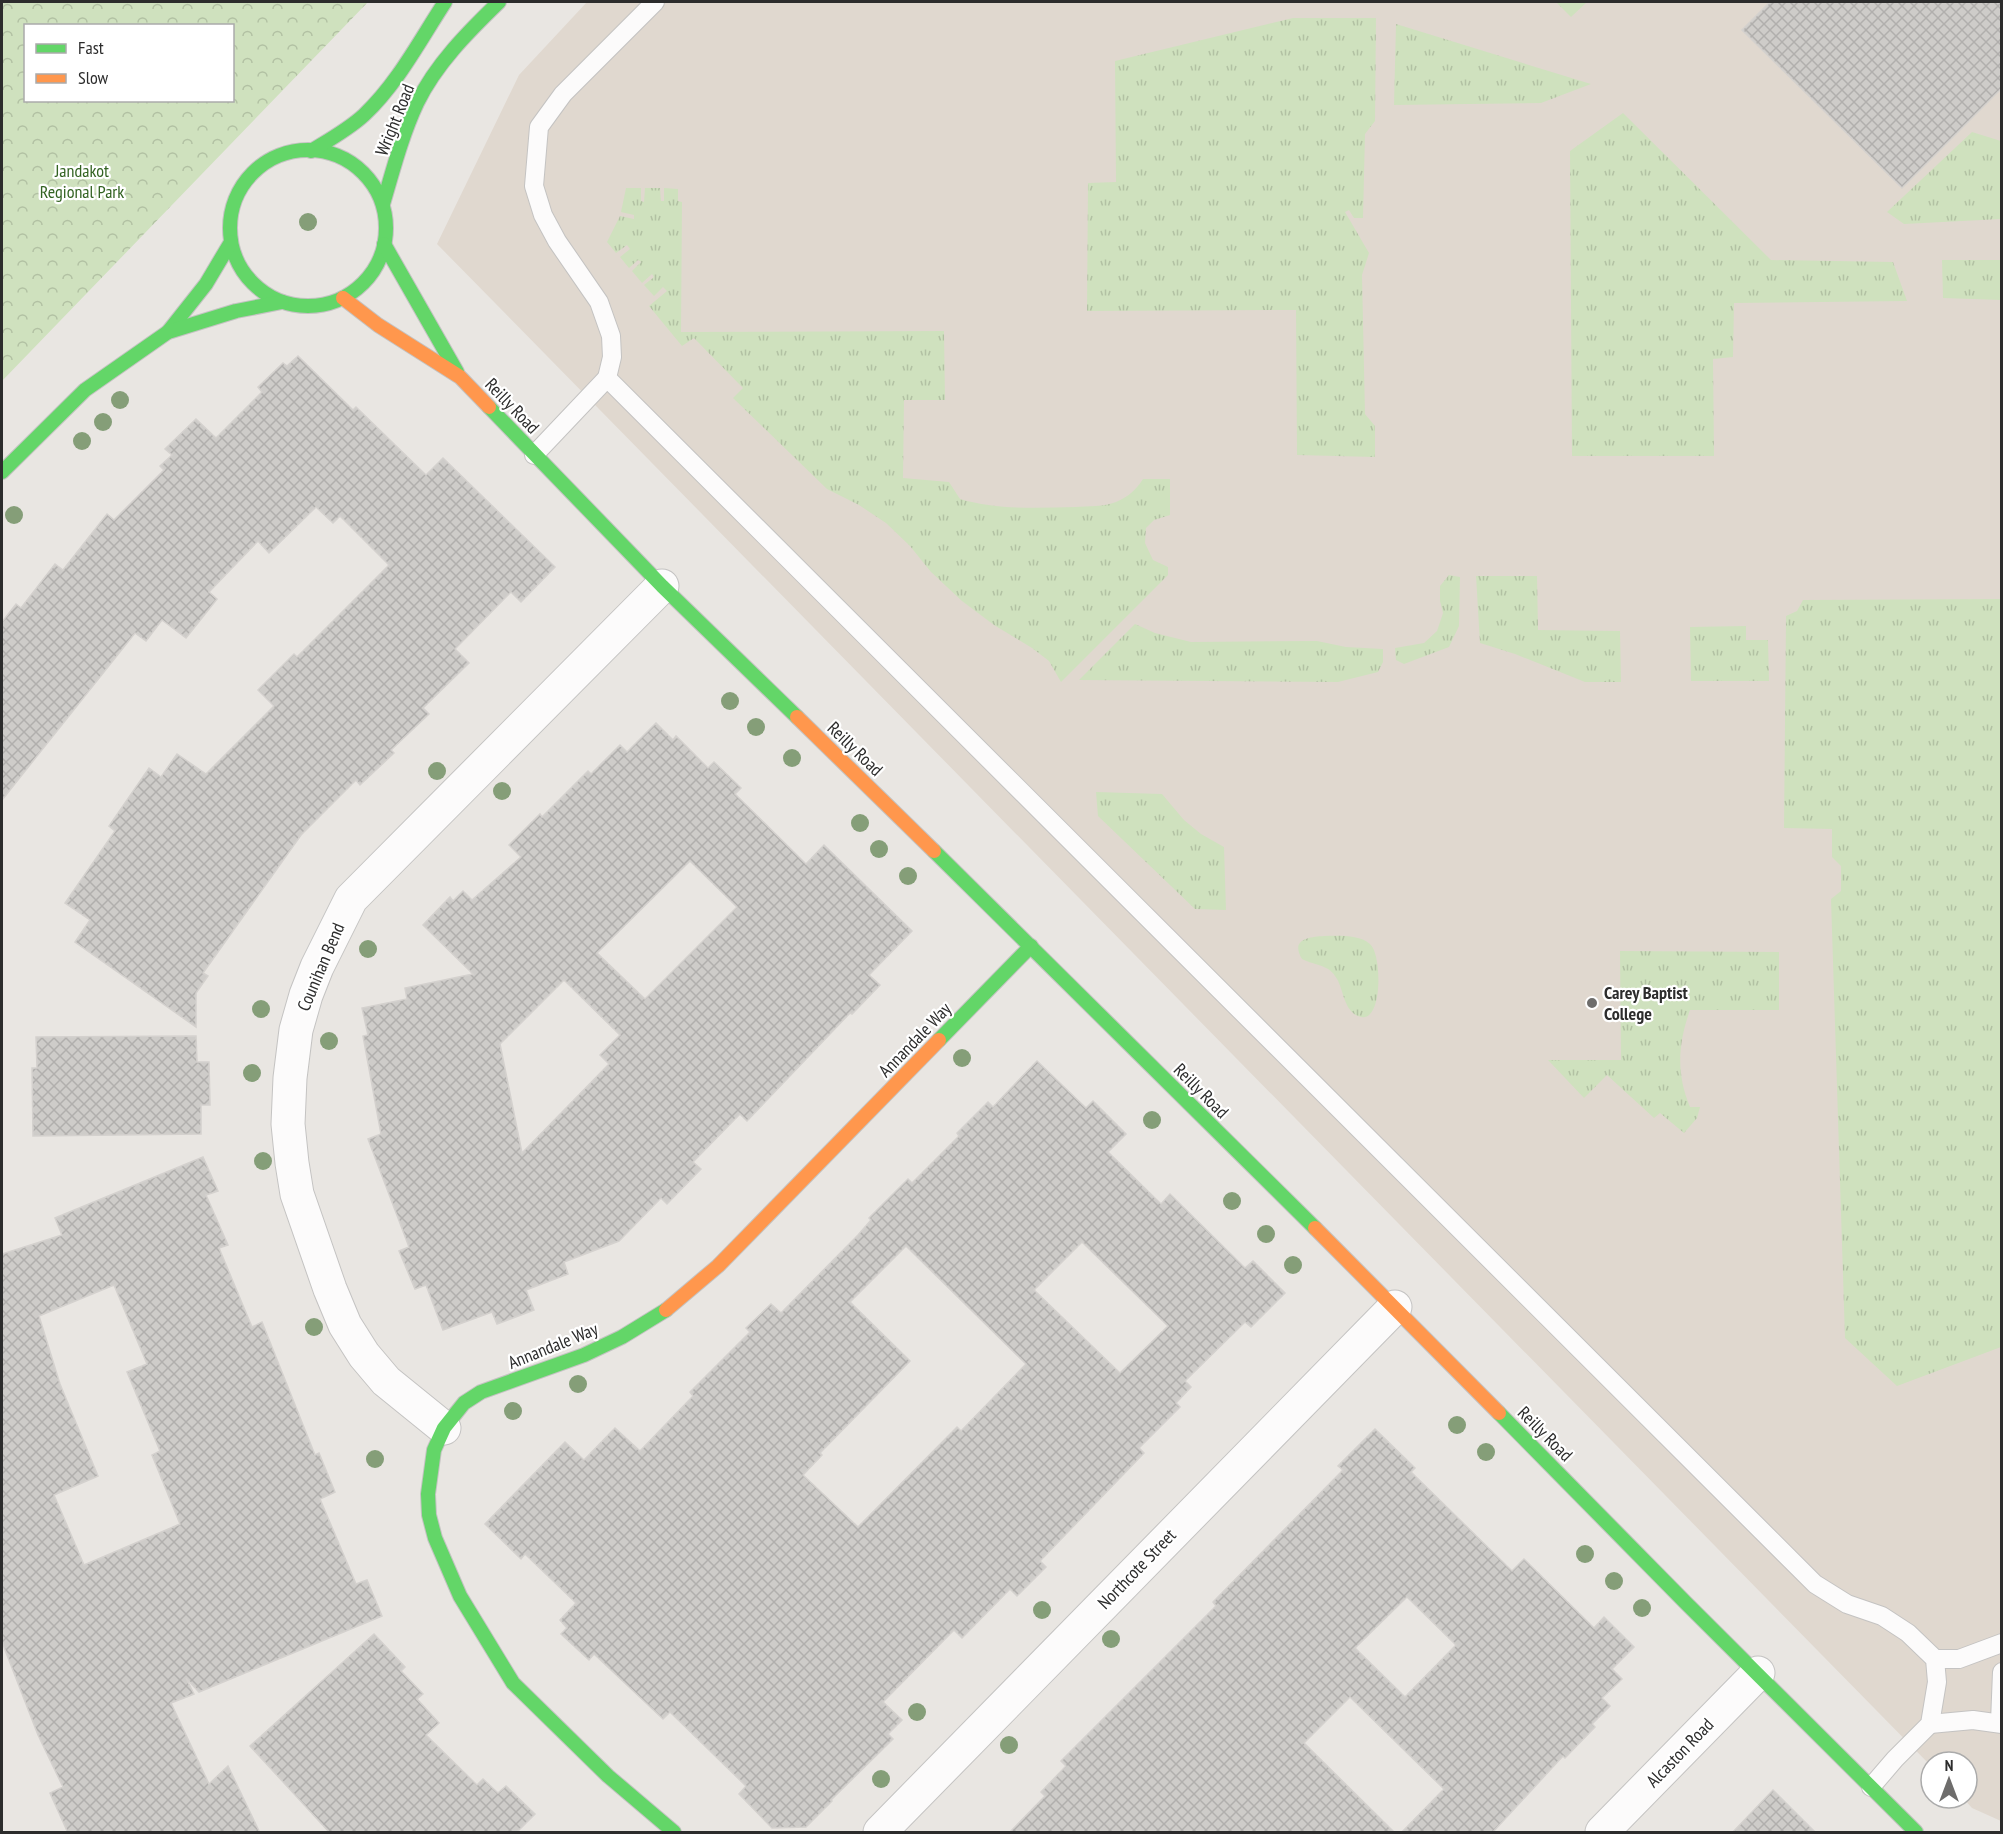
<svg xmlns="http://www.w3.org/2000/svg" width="2003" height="1834" viewBox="0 0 2003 1834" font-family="'PT Sans Narrow',sans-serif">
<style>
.education{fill:#e0d8cf}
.grass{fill:url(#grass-tufts)}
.park{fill:url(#park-crowns);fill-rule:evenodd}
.building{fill:url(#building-cross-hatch);stroke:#d4d1ce;stroke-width:1.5;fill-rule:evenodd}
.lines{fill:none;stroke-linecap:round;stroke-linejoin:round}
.lane-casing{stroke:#c4c3c2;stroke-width:20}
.street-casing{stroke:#c4c3c2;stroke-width:35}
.fast-casing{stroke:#c4c3c2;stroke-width:16}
.slow-casing{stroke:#c4c3c2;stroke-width:16}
.lane{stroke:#fcfbfb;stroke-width:18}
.street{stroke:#fcfbfb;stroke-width:33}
.fast{stroke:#63d668;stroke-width:14}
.slow{stroke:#ff974d;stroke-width:14}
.tree{fill:#859e78}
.poi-dot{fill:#6e6d6c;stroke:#fff;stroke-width:2}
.labels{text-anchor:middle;stroke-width:4.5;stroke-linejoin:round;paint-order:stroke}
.street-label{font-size:18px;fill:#2c2c2c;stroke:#fff}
.park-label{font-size:18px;fill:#336322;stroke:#fff}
.poi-label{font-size:18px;font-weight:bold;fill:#2c2c2c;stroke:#fff;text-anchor:start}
</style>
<defs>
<pattern id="grass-tufts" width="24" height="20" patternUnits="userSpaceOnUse" patternTransform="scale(1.5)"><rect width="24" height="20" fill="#cfe1be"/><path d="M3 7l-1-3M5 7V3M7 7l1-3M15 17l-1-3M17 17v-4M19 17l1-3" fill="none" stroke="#b2c1a3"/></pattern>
<pattern id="park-crowns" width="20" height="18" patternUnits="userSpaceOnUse" patternTransform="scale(1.5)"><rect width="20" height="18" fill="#cfe1be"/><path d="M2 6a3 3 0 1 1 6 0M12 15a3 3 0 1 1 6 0" fill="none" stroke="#b2c1a3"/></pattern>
<pattern id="building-cross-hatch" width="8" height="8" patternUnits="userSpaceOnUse" patternTransform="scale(1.5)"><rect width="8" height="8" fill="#ceccc9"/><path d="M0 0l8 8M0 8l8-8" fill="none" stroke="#b1afad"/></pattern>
</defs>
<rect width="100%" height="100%" fill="#e9e6e2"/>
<path class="education" d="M587,2H2001V1821L1972,1808L1963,1798H1967V1762H1931V1766L437,244L519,75Z"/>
<g class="grass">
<path d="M1556,2H1587L1571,17Z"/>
<path d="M1293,18H1376L1375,121L1365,134L1363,218H1354L1349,210L1345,212L1369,253L1362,275L1365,414L1375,426V457L1297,455L1296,310L1087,311L1088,183L1116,182L1115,61Z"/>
<path d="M1396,24L1591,84L1541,103L1394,105Z"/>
<path d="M1623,113L1771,260L1893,262L1907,301L1734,303L1733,357L1713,359L1714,456H1572L1570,151Z"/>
<path d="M1972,132L2001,141V219L1904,224L1887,212Z"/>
<path d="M626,188H641V201L644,202L645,188H660L661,201H664V188L678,189V201L682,202L681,332L944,331L945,400H904L903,478L949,482L960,499C997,510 1036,508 1075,507C1088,506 1104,507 1116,502C1128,497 1136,490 1143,479H1170V515L1154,520L1146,528L1145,543L1153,560L1168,567V575L1061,682L1049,661L1032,648L994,625L962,601L931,572L910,546L886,523L859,505L827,489L733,398L743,388L694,338L682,346L649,306L667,291L663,287L654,296L644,285L654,277L652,274L642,283L632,271L641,262L638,260L629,268L620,257L630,249L627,245L616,253L607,242L620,216L634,219V215L621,212Z"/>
<path d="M1942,260H2001V300L1943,298Z"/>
<path d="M1449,575L1460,577L1459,626L1449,647L1404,664L1396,660L1395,648L1424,643L1437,631L1443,613L1440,601V586Z"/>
<path d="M1476,576H1537L1538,630L1620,631L1621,682H1585L1515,654L1480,643Z"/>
<path d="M2001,599V1347L1897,1386L1845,1338L1831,899L1841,891V866L1832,857V829L1784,828L1786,616L1797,611L1803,600Z"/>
<path d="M1135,624L1155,633L1191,642L1317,641L1346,647L1383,649V662L1378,672L1338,682L1079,680Z"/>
<path d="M1746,626V640H1768L1769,681H1691L1690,627Z"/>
<path d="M1096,792L1162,794L1184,820L1201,834L1224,847L1226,910L1195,909L1098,816Z"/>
<path d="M1324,936C1338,936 1358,934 1370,944C1382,954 1383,1022 1361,1017C1344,1013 1344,991 1337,979C1329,964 1316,966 1302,959C1290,939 1309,937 1324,936Z"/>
<path d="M1620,951L1779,952V1010H1690C1678,1044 1676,1073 1690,1107H1700L1697,1118L1684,1133L1660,1113L1654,1118L1607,1075L1584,1098L1548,1060H1621Z"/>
</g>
<path class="park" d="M2,2H368L2,381ZM26,26H232V100H26Z"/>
<g class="building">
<path d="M1770,2H2001V89L1902,188L1742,30Z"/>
<path d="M298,356L353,410L356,407L426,475L443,458L555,567L521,602L511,592L455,649L469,663L423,708L429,714L391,750L394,753L360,785L356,780L301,835L203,973L208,976L196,993V1027L75,942L90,920L65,903L115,831L109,826L149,768L161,777L177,754L206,774L274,706L258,690L294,654L297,657L389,565L340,516L333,523L316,507L269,553L258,541L209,592L217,599L186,638L162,620L146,641L135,633L2,800V622L16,604L21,608L55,564L63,570L107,514L114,520L164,470L160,466L172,455L165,449L196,419L216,438L262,392L258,387L283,363L287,366Z"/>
<path d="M656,723L673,740L676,736L708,768L714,762L741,788L735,794L806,864L824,845L912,931L869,975L880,985L852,1014L850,1013L747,1121L740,1114L693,1162L701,1169L667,1204L661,1198L619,1241L564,1262L568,1274L526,1290L534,1310L497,1324L492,1312L443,1330L426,1285L415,1289L399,1251L409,1247L368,1139L381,1134L363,1036L368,1035L362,1008L407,999L405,988L473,974L423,925L450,897L453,901L463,891L472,900L521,857L509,845L540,814L542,817L588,771L591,774L620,745L627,752ZM690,861L737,907L645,999L597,953ZM564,980L620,1035L600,1055L609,1064L522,1153L500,1044Z"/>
<path d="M196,1036L197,1062H209L210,1105H201V1134L33,1136L32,1068H37L36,1037Z"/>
<path d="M1037,1061L1086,1108L1093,1101L1126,1134L1108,1152L1161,1204L1170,1194L1245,1268L1253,1261L1285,1293L1251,1327L1245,1322L1185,1381L1191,1387L1176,1403L1180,1407L1139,1448L1144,1453L1040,1561L1046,1567L1017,1596L1010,1589L962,1638L954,1630L883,1702L902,1720L888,1734L893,1739L831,1800L832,1801L806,1827L772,1828L739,1794L746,1786L670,1712L663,1719L594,1654L589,1660L561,1634L567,1628L560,1620L576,1603L525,1554L521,1559L485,1524L565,1442L584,1460L615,1428L640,1451L693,1396L690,1392L750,1332L746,1328L771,1304L781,1313L858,1235L871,1220L869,1218L908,1179L912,1183L959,1136L957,1133L988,1102L993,1107ZM1082,1242L1168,1326L1120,1373L1034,1290ZM906,1246L1026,1364L961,1431L957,1427L858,1527L803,1475L822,1455L820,1453L910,1361L850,1302Z"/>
<path d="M203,1157L218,1191L206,1195L228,1245L219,1248L252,1327L262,1322L315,1455L319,1453L335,1492L320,1499L356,1584L367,1580L382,1616L199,1692L186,1678L194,1694L171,1703L209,1784L228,1766L260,1833H68L50,1793L63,1787L38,1735L2,1642V1254L62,1235L55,1218ZM114,1285L147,1364L127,1372L160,1451L152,1455L180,1524L84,1565L54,1495L98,1476L60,1384L39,1316Z"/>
<path d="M1375,1429L1415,1468L1411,1472L1512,1571L1524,1559L1594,1628L1604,1617L1634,1647L1612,1669L1622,1679L1602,1698L1610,1706L1592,1724L1595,1727L1565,1758L1563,1756L1492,1833H1401L1444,1789L1350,1697L1304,1743L1395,1833H1009L1045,1796L1041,1792L1066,1766L1061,1761L1216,1606L1213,1602L1343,1470L1338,1466ZM1407,1597L1456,1645L1405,1697L1355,1648Z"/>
<path d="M374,1634L405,1667L401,1671L423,1694L417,1699L439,1723L426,1735L477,1785L483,1779L498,1793L506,1786L535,1814L516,1833H330L250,1746Z"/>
<path d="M1773,1790L1816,1833H1732Z"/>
</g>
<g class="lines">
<defs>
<g id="lane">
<path d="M607,378L612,357L611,336L599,302L557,241L543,215L534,186L539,127L563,94L655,2"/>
<path d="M534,455L607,378L1815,1584L1847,1604L1882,1616L1908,1633L1935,1659L1937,1682L1930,1724L1895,1759L1871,1787"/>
<path d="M1935,1659H1959L2002,1643"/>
<path d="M2000,1722L2002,1672"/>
<path d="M1930,1724L1973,1720L2002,1724"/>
</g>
<g id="street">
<path d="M444,1428L386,1381L364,1355L345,1325L330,1289L297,1194L292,1163L288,1124L290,1078L296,1030L306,995L317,967L351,899L662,586"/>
<path d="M880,1832L1395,1307"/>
<path d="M1602,1832L1758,1673"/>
</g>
<g id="fast">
<circle cx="308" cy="228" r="78"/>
<path d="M311,151C329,140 349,129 364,115C398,83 420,40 445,2"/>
<path d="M383,204C393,170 402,135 417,103C436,64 468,32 499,2"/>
<path d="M384,244L457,372"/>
<path d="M168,332L206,284L231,242"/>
<path d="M489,407L662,586L797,717"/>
<path d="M2,472L85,390L168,332L236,311L282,302"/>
<path d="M934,851L1315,1228"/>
<path d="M939,1040L1031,946"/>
<path d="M666,1310L622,1337L584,1355L481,1392L464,1403L444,1428L434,1450L428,1494L429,1515L435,1538L460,1596L513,1683L608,1776L674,1832"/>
<path d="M1499,1413L1685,1602L1916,1832"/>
</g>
<g id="slow">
<path d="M343,298L378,325L460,377L489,407"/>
<path d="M797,717L934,851"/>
<path d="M1315,1228L1499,1413"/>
<path d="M666,1310L718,1266L939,1040"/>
</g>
</defs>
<use href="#lane" class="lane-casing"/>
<use href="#street" class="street-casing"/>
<use href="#fast" class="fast-casing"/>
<use href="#slow" class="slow-casing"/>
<use href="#lane" class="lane"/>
<use href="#street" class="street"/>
<use href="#fast" class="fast"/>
<use href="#slow" class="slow"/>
</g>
<g class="tree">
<circle cx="308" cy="222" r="9"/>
<circle cx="120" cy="400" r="9"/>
<circle cx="103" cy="422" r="9"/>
<circle cx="82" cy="441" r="9"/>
<circle cx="14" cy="515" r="9"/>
<circle cx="730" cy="701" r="9"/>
<circle cx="756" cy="727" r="9"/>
<circle cx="792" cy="758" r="9"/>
<circle cx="437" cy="771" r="9"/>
<circle cx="502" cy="791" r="9"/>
<circle cx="860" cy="823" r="9"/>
<circle cx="879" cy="849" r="9"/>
<circle cx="908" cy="876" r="9"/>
<circle cx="368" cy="949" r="9"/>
<circle cx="261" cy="1009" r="9"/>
<circle cx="329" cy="1041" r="9"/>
<circle cx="962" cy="1058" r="9"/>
<circle cx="252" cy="1073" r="9"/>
<circle cx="1152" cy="1120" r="9"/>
<circle cx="263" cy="1161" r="9"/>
<circle cx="1232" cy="1201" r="9"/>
<circle cx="1266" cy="1234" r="9"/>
<circle cx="1293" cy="1265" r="9"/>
<circle cx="314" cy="1327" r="9"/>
<circle cx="578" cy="1384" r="9"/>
<circle cx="513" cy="1411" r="9"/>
<circle cx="1457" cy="1425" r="9"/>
<circle cx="1486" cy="1452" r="9"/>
<circle cx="375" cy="1459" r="9"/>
<circle cx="1585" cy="1554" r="9"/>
<circle cx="1614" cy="1581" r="9"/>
<circle cx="1642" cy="1608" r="9"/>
<circle cx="1042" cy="1610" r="9"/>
<circle cx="1111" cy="1639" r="9"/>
<circle cx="917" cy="1712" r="9"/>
<circle cx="1009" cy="1745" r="9"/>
<circle cx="881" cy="1779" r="9"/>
</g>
<circle class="poi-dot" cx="1592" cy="1003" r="6"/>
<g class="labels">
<g class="street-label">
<text transform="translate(395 120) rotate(-68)" y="6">Wright Road</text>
<text transform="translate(512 406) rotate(46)" y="6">Reilly Road</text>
<text transform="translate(855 749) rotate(44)" y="6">Reilly Road</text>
<text transform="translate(321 967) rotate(-67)" y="6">Counihan Bend</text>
<text transform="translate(915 1040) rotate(-46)" y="6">Annandale Way</text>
<text transform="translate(1201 1091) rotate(45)" y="6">Reilly Road</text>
<text transform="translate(553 1346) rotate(-22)" y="6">Annandale Way</text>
<text transform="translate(1545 1434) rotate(45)" y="6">Reilly Road</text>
<text transform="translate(1137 1569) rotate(-46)" y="6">Northcote Street</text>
<text transform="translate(1680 1753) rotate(-46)" y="6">Alcaston Road</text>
</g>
<g class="park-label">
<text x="82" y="177">Jandakot<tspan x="82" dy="21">Regional Park</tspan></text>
</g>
<g class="poi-label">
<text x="1604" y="999">Carey Baptist<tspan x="1604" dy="21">College</tspan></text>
</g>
</g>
<rect width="2003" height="1834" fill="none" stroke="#2c2c2c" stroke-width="6"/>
<rect x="24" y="24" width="210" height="78" fill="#ffffff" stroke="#ababab" stroke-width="1.5"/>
<rect x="36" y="44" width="30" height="9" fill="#63d668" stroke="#ababab" stroke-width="1.5"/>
<text x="78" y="54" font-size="18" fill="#2c2c2c">Fast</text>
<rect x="36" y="74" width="30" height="9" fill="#ff974d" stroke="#ababab" stroke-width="1.5"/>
<text x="78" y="84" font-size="18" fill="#2c2c2c">Slow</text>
<g transform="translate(1949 1780)"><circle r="28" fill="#ffffff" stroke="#ababab" stroke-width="1.5"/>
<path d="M0-4.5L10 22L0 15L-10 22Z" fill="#6e6d6c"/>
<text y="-9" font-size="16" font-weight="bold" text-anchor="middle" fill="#2c2c2c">N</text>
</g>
</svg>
